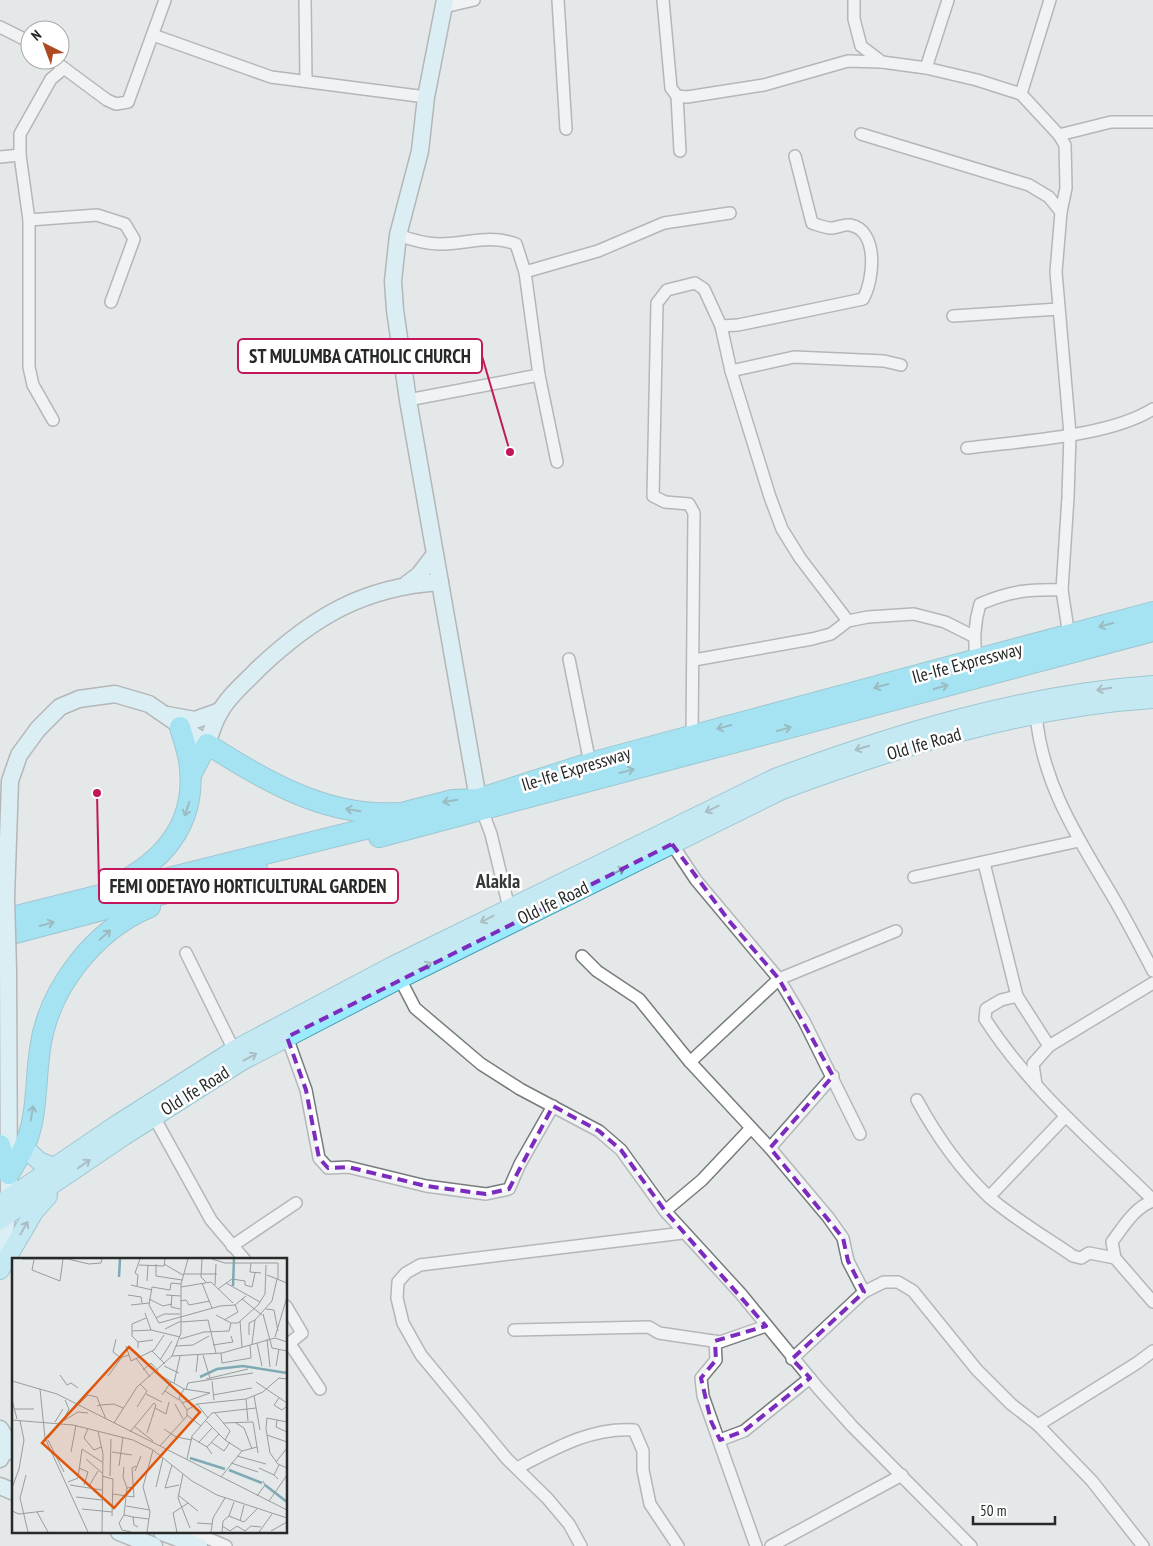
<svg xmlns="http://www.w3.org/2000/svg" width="1153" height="1546" viewBox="0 0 1153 1546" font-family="'PT Sans Narrow',sans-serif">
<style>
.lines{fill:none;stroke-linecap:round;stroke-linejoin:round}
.street-casing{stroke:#787b7c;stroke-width:14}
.secondary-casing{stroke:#787b7c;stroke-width:19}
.primary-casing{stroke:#479fb3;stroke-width:20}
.highway-casing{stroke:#479fb3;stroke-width:22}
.street{stroke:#fff;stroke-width:11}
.secondary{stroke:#cdf5fe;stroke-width:16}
.primary{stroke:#9bebfe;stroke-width:18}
.highway{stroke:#58defd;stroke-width:20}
.secondary-bridge-casing{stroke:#787b7c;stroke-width:19;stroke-linecap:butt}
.secondary-bridge{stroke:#cdf5fe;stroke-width:16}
.oneway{stroke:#408493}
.oneway2{stroke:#618a94}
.marked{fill:none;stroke:#7b2cbf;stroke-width:4;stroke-dasharray:10 6;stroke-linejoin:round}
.labels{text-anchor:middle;stroke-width:5;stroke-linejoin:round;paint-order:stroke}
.street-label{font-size:18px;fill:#272929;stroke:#fff}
.quarter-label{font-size:20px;font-weight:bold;fill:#353839;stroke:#fff}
.inset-river{fill:none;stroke:#7ea9b5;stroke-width:2.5}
.inset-road{fill:none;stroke:#999c9c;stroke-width:1}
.view{fill:#de570d;fill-opacity:0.15;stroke:#de570d;stroke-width:2.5}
.inset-edge{fill:none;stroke:#272929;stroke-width:2.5}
.leader{fill:none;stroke:#c2185b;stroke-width:2}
.callout-dot{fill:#c2185b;stroke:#fff;stroke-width:2}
.callout{fill:#fff;stroke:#c2185b;stroke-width:2}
.callout-label{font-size:19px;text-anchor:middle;font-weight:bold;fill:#272929}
</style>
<rect width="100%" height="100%" fill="#e5e8e9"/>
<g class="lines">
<defs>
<g id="street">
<path d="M305,0L306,80"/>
<path d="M558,0L566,129"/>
<path d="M663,0L671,88L677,96L680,151"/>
<path d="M854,0V19L861,46L882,62L926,68L977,80L1021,94"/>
<path d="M1050,0L1021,94L1059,135L1065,145L1066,188L1061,212L1056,272L1070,434L1068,497L1062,590L1069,636"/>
<path d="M444,7L474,0"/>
<path d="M0,27L30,42"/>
<path d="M153,35L271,77L426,97"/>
<path d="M53,60L107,100L116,104L128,102L165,0"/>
<path d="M926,68L948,0"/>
<path d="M677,96L687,97L764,85L848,61L882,62"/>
<path d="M861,134L1029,185L1049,197L1061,212"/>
<path d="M1059,135L1111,122H1153"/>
<path d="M0,157L20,155"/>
<path d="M29,220L97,215L125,224L134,239L111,302"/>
<path d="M398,235C412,240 425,244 440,244C467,244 489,234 516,244L525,272L539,375L557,462"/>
<path d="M525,272L598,251L664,223L730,213"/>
<path d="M953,316L1059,309"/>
<path d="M721,326L738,325L849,302L863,299C874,280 879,230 850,225C844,224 837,228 831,228C825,228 818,225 812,223L795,156"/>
<path d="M731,371L794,357L884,361L901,365"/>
<path d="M408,400L539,375"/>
<path d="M53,420L33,385L29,367V220L20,155V134L51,79L63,69"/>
<path d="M967,448C1020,441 1109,437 1153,409"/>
<path d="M569,659L590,763"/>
<path d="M694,660L812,639L831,634L848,621L868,617L914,614L945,622L973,636"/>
<path d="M976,660C974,640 974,624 980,604C1010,591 1029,589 1062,590"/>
<path d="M1036,714C1042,784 1078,838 1113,897C1127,921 1140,946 1153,971"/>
<path d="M692,736L694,513L689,504L665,502L653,496L657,303L667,290L695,283L704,289L721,326L731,371L770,497L782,529L800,558L848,621"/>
<path d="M482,810L491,834L509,908"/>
<path d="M672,844L696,880L779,979L804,1021L860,1134"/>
<path d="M984,863L1017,996L1049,1046"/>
<path d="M914,877L1079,841"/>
<path d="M186,953L234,1050"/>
<path d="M582,956L597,971L639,999L690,1062L770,1148L828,1217L843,1238L848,1261L864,1292"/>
<path d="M400,979L415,1008L481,1064L520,1089L599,1131L621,1150L665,1211L741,1294L818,1388L852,1426L971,1546"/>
<path d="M1017,996L1001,1000L986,1009L985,1019C1030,1089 1094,1142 1153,1200"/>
<path d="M287,1037L306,1090L319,1158L328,1168L348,1167L426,1186L486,1194L509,1189L520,1164L553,1106"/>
<path d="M690,1062L779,979L896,931"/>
<path d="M1036,1085L1033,1064L1049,1046L1153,983"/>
<path d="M917,1100C936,1135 959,1168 988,1196C1010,1216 1047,1238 1073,1256L1081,1258L1089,1253L1115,1258"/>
<path d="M154,1117L211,1220L245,1260"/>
<path d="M770,1148L833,1076"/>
<path d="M989,1197L1065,1117"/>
<path d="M1153,1201C1135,1207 1123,1227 1112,1242L1115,1258L1153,1302"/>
<path d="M665,1211L702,1180L751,1128"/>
<path d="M232,1246L296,1203"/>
<path d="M286,1306L302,1333L286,1346"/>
<path d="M514,1330L649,1327L659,1333L720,1342L766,1326"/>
<path d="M715,1341L716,1360L701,1378L703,1396L756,1546"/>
<path d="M290,1344L320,1389"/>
<path d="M792,1359L864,1292L884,1282H898L913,1291L977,1370L1011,1404L1038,1425L1092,1481L1143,1546"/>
<path d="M1038,1425L1137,1363L1153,1351"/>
<path d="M720,1440L744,1431L810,1378"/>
<path d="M517,1468C554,1449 591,1427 634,1430L643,1451V1470L650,1504L678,1546"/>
<path d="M193,1532L226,1546"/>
<path d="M581,1546L569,1524L547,1498L507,1459L421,1355L403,1323L397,1298L398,1282L406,1273L420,1265L683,1233"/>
<path d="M771,1546L902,1475"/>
</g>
<g id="secondary">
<path d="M445,0L426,97L420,151L398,235L393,281L395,310L408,400L478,799"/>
<path d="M407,584L419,575L435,554"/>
<path d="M167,715L195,720L220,711"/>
<path d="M6,898L10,781L19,755L38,729L60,707L79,699L115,694L149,704L207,744C211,733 214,721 220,712C228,696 246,682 258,669C313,617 363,587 440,582"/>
<path d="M1,1268L9,1197L8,970"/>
<path d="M0,1429L14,1452"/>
<path d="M0,1459L8,1443"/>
<path d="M0,1486L14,1492"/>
<path d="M119,1532L154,1546"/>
<path d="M162,1532L199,1546"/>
</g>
<g id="primary">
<path d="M24,1147L39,1161L54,1167"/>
<path d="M0,1204L116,1125L234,1050L392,966L775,778C897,733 1023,694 1153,685"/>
<path d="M0,1220L124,1136L242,1061L400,979L782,790C901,746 1026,707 1153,699"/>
<path d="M0,1270L34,1212L48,1196"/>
</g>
<g id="highway">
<path d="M191,775L207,744C266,781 325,817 397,813"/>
<path d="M379,837L1153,631"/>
<path d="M119,883C168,858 198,818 189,760C187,749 183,738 180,727"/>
<path d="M0,920L393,822L402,813L409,811L453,800L478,799L590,763L1153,612"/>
<path d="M0,937L257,869"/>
<path d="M0,1145L9,1174"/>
<path d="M9,1174C14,1165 20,1156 24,1147C38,1118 35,1081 40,1049C48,989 94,930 150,907"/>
</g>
</defs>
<use href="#street" class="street-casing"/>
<use href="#secondary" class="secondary-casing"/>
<use href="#primary" class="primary-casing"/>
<use href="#highway" class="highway-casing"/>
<use href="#street" class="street"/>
<use href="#secondary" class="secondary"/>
<use href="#primary" class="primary"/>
<use href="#highway" class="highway"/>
<defs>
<path id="secondary-bridge" d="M6,898L8,970"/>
</defs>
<use href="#secondary-bridge" class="secondary-bridge-casing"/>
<use href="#secondary-bridge" class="secondary-bridge"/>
</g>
<defs><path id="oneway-shaft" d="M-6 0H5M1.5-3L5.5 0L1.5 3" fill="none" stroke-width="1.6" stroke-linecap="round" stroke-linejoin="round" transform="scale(1.25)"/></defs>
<g class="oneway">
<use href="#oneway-shaft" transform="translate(1106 625) rotate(165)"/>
<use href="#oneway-shaft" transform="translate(881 686) rotate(165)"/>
<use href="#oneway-shaft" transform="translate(941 687) rotate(-15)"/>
<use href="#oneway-shaft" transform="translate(724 727) rotate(165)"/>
<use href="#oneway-shaft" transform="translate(784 729) rotate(-15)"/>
<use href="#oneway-shaft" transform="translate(627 771) rotate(-15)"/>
<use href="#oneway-shaft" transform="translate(450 801) rotate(170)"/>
<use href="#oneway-shaft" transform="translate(187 809) rotate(108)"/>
<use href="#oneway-shaft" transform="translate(353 810) rotate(-170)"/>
<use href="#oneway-shaft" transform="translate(47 924) rotate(-15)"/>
<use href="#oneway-shaft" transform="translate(105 935) rotate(-42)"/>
<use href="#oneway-shaft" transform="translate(32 1113) rotate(-81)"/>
</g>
<g class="oneway2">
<use href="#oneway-shaft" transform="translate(1104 689) rotate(171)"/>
<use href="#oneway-shaft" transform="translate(862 748) rotate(163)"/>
<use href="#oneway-shaft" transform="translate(712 809) rotate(154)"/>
<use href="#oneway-shaft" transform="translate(618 871) rotate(-26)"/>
<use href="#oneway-shaft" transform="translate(487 919) rotate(153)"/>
<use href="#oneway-shaft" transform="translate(425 966) rotate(-27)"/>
<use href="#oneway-shaft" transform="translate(250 1057) rotate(-28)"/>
<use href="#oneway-shaft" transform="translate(84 1164) rotate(-35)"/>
<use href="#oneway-shaft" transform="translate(24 1228) rotate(-60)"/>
</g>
<path d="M0 0H1153V1546H0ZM672,844L730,922L779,979L833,1076L770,1148L843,1238L848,1261L864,1292L792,1359L810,1378L744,1431L720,1440L711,1421L701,1378L716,1360L715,1341L766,1326L665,1211L621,1150L599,1131L553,1106L509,1189L486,1194L426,1186L348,1167L328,1168L319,1158L306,1090L287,1037Z" fill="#e5e8e9" fill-opacity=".55" fill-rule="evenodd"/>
<path class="marked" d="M672,844L730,922L779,979L833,1076L770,1148L843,1238L848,1261L864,1292L792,1359L810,1378L744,1431L720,1440L711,1421L701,1378L716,1360L715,1341L766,1326L665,1211L621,1150L599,1131L553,1106L509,1189L486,1194L426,1186L348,1167L328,1168L319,1158L306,1090L287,1037Z"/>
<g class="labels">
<g class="street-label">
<text transform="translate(967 663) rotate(-15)" y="6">Ile-Ife Expressway</text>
<text transform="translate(924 744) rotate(-16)" y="6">Old Ife Road</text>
<text transform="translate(576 769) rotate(-17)" y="6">Ile-Ife Expressway</text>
<text transform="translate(553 903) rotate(-26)" y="6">Old Ife Road</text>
<text transform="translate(195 1091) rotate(-32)" y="6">Old Ife Road</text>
</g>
<g class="quarter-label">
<text x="498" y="888">AlakIa</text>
</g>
</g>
<g transform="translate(12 1258)">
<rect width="275" height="275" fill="#e5e8e9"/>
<path class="inset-river" d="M107,19L108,1M221,28L222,1M188,119L205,111L231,108L275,115M178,200L213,211M217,212L250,225M253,227L275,244"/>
<path class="inset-road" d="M10,1H56L77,6L89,5L90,1M190,1L189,19L194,24M200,1L213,5H266V21M22,2L20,12L48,23L51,1M239,5L238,14L249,15M144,6V18L170,22M152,6L171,17M127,7L152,8L153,1M172,16H205M255,17L275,25M135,23L136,7M190,25L200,50M214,25L248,44M169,26L159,25L158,32L140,29L137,47L147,65L208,48L223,47L234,38M119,27L140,32M203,27L204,6M125,28L126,17L123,15L128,1M169,29L199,24L221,45M206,31L220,21L233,23V27L240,29L243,15M116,37L129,39L130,45M154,37L169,38M160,37L159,49L168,51M137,41L151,48L160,46M230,41L250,57M168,43L174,42L177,47L198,43M119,47L137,45M254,51L262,52L266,73M133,55L139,72M251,56L260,90L275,93M204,57L219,65M144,60L152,56H168M212,62L226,54L223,47M228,63L230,89M169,64L196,62L204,95M153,71L169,63M120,73L139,72L168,79M237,77V65L243,62M263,79L275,39M104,81L101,94L109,100M168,81L192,74L217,73L219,65H226L246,47L253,36L254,7M255,81L258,109M126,84L141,82M245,85L250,108M240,86L243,62L260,43L265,21M201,87L221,84L219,78M114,88L119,103L142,92L152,77M164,88L181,87L197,78M126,90V84L120,78V66L134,60M140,93L153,106M209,95L210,105L239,100L238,87M191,97L198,120M160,98L210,95L263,80L275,84M124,100L138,119M148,102L160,83M152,108L167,115M264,108L267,91M131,112L139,105L146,113M184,114L186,97M144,115L172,131L198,135M48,117L55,127L59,125L66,130M96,118L110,99L117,97M194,121L236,111M0,123L45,136L275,252M200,123L202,142M244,124L275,145M162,125L168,98M28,131L33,180L76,274M172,131L167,140L175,152M174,131L176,125L241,115M153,133L167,142M134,136L150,144M150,137L159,124M201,137L240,130M242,138L248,172M267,140L262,147L270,152L275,148M234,141L236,163M0,142L5,161M170,145L198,135M163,146L171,161M185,146L196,160M88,147L102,146L111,150M85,148L88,147L94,161M125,149L135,133L128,126M143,150L154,156L157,144M2,151H22M203,155L218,173L213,182M175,157L189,168M55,158L76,137L85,139L88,147M0,162L61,167L121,182L141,192L180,223L205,237L275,260M265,162L264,169L275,174M51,163L66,154L76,155M51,163L57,151L53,142M194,163L213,182L230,193M43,164L51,151M275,164L255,160L254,171L258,195L266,206L275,210M102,165L125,129L160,98L169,75V26L176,1M211,165L241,164L246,195M224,165L232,170L240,191M123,169L141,183M76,170L72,180L82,192L89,189M152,171L164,179L180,182M86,173L91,196L90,274M118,174L142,145L144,147L135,175M255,177L275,184M36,180L50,164M180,180L195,189M36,182L52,214M187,184L201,169M199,184L212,193L218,184M148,188L175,158V152L185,146L234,141L251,134L267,120L275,121M59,194L64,167M100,194L120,197M200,196L195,189L207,176M225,198L254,206M74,201L90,215M175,201L180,178L200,155L244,150M264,204L275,190M219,205L246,214M160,207L153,230L167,227M107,208L111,179M112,209L111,219L115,230M67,210L76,214L72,227M247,210L262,217M123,213L129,198M171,216L166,240L178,270M14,217L8,240L16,274M90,218L101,221L100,258M98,218L99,181M209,219L230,193L245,189M266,221L262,217L267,207M56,224L66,220L70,191L90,204M58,227L90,232M77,228L86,213M144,229L151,200M0,230L7,211L12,182L8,163M101,236L122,239L120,210L124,208M166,237L186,253M245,238L253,227L251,223M64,239L90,242M257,243L275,217M222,244L217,258L232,264L245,251M114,248L138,252M70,251L100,254M0,253L7,256L32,253M25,254L36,274M112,257L121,259L122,267L126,269M121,259L137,261M228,263L232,247M185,265L200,266M210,268L218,273L225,268L233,273M233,273L239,268L249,269M259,273L275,264M119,274L110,272L107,265L112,257L115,230L121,229M135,274L138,254L131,229L141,192M165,274L161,255L176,245M199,274L201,260L213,240M210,274L211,263L217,258M247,274L260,256"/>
<path class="view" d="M117,89L188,154L102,250L30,185Z"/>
<rect width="275" height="275" class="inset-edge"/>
</g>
<path class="leader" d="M510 452L482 356M97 793L99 886"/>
<g class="callout-dot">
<circle cx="510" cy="452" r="5"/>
<circle cx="97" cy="793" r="5"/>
</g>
<g class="callout">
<rect x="238" y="339" width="244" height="34" rx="5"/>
<rect x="99" y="869" width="299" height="34" rx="5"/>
</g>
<g class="callout-label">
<text x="360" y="363">ST MULUMBA CATHOLIC CHURCH</text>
<text x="248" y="893">FEMI ODETAYO HORTICULTURAL GARDEN</text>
</g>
<g transform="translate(45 45) rotate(318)"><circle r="24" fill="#ffffff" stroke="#a9a9a9"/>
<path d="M0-4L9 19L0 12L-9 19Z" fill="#af4922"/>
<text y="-8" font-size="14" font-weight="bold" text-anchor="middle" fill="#272929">N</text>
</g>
<path d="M973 1516v8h82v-8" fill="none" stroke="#272929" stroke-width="2.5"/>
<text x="980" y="1516" font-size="15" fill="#272929" stroke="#ffffff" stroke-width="4" paint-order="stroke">50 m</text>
</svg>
